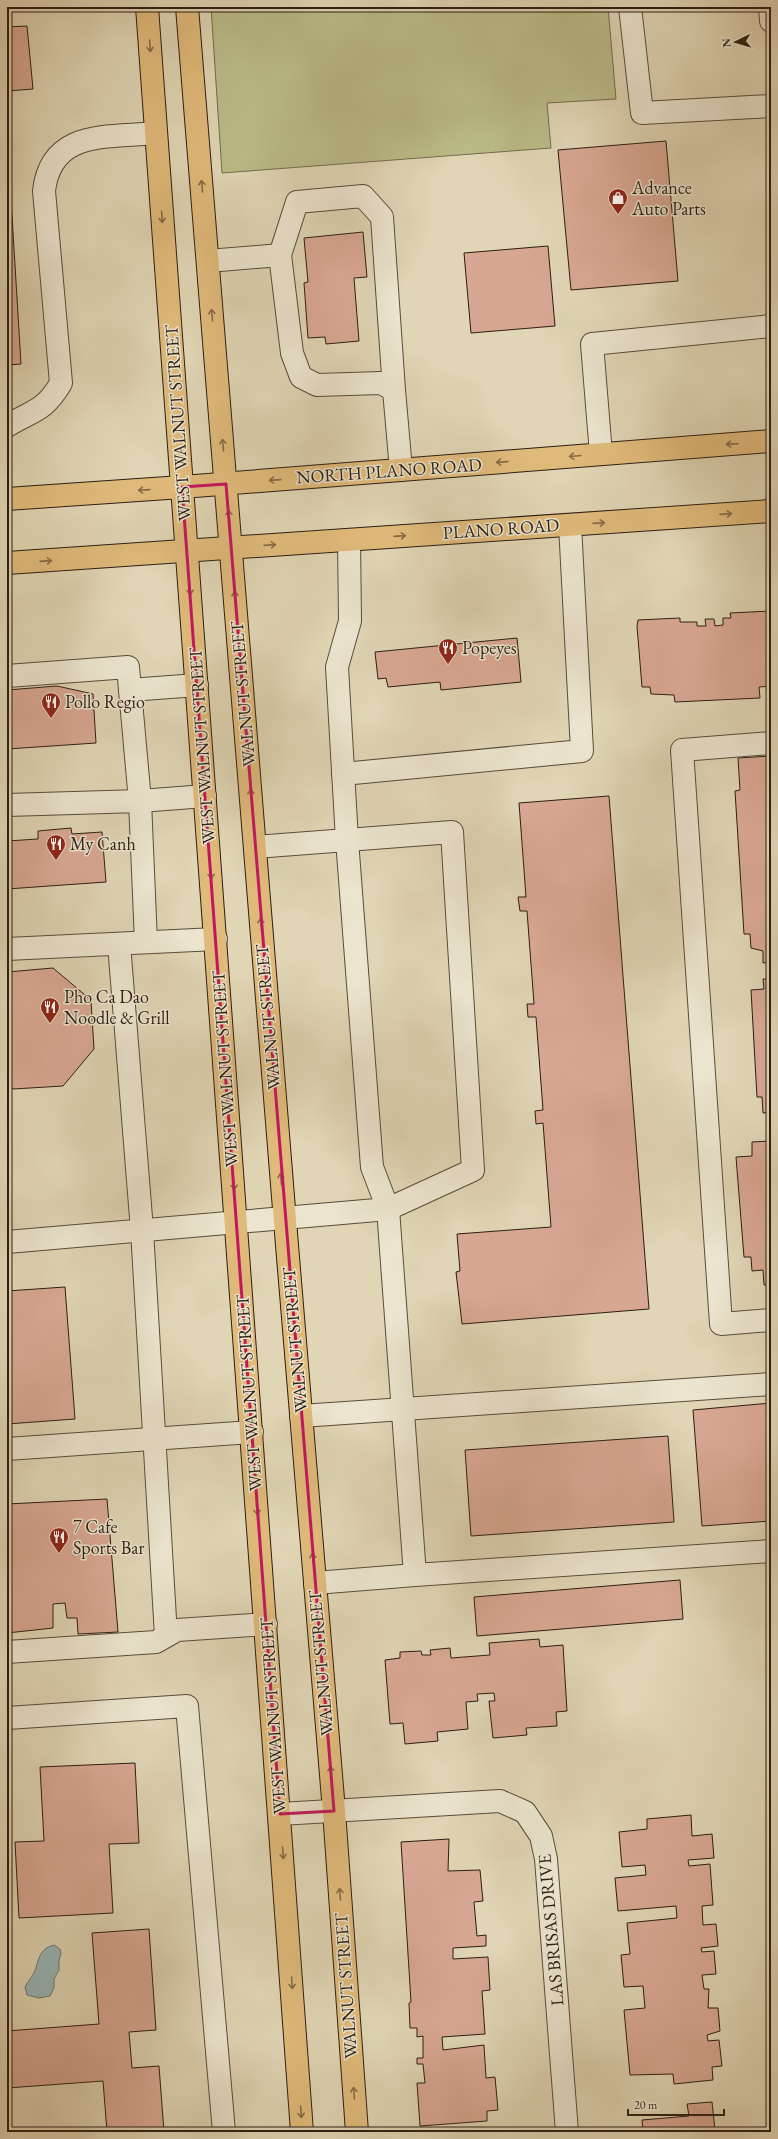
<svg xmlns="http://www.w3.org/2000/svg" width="778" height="2139" viewBox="0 0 778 2139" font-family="'EB Garamond',serif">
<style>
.green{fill:#babb88;stroke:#726c4e}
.water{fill:#98b6b8;stroke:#6c7976}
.building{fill:#d8a792;stroke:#2b1e13}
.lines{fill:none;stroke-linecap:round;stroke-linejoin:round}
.minor-casing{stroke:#584c3b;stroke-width:24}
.major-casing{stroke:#2b1e13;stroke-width:24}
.minor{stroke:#ebe4ce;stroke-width:22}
.major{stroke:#e0ba7a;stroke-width:22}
.oneway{stroke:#866c46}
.marked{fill:none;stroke:#c2185b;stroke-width:3;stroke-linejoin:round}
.labels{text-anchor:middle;stroke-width:3;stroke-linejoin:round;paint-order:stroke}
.poi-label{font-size:18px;fill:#2b1e13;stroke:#ebe4ce;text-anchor:start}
.street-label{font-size:18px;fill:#2b1e13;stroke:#ebe4ce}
</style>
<rect width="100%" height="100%" fill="#e0d5b4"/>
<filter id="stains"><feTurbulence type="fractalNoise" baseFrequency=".005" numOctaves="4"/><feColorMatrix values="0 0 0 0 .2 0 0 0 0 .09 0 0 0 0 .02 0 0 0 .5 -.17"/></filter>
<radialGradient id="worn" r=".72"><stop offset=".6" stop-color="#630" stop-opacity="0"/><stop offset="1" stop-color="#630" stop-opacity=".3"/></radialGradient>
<path class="green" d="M211,7H608L616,99L547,103L551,148L222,173Z"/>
<path class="water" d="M54,1945L60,1949L61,1954L59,1960V1970L54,1979V1988L50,1996L39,1998L27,1995L25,1987C28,1981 34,1975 36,1968C39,1957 41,1948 54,1945Z"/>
<g class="building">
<path d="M27,26L33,89L7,91V27Z"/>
<path d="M7,133L21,364L7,365Z"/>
<path d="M666,141L678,281L571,290L558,150Z"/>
<path d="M363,232L367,277L354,278L359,341L326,344L325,337L308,338L304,283L308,282L304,238Z"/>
<path d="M548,246L555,326L471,333L464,253Z"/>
<path d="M771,611V686L759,687L760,698L675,702L674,695L651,694L650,687H642L637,626L638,620L680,618V622H697V626H706L705,619H714L715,626L723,625V618H731L730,613Z"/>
<path d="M517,638L521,682L441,690L440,682L388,687L386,678L378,679L375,652Z"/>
<path d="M57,686L93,694L96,743L7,749V690Z"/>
<path d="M771,756V962L763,963V951L751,948L750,934H744L735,791L740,790L738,758Z"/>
<path d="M609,796L649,1309L462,1324L456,1272L460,1271L457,1234L551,1227L543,1123L536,1124L535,1111L543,1110L536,1017H528L527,1004H534L527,911H520L518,897H526L519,803Z"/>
<path d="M71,828L72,834L102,832L106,882L7,889V841L38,839V831Z"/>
<path d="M53,968L91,1000L94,1049L63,1086L13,1089L7,1084V972Z"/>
<path d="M763,979H771V1112L763,1113L762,1097H757L751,990L764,989Z"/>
<path d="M771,1141V1285H764L763,1270L752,1271L751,1257H744L736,1157L752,1156V1142Z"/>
<path d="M65,1287L75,1419L7,1424V1291Z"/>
<path d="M771,1403V1521L702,1526L693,1410Z"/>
<path d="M668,1436L674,1522L471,1536L465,1450Z"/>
<path d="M107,1499L118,1632L78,1634L77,1618H67L65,1603L53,1604V1628L7,1633V1504Z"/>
<path d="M680,1580L683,1619L477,1636L474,1597Z"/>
<path d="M539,1639L540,1647L563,1645L567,1711L556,1712L557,1726L526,1728L527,1735L493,1738L489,1701H495L494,1693L477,1694L478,1701L466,1702L468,1729L437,1732L438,1741L405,1744L403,1723L390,1724L385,1660L400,1658V1652L421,1651L422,1655H431L430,1650L450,1648L451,1658L490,1655L489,1643Z"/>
<path d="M135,1763L139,1843L109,1844L113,1913L19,1918L15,1842L44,1841L40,1767Z"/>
<path d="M691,1815L692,1836L712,1834L714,1858L688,1860L689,1866L710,1864L713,1905L702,1906L703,1925L716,1924L718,1946L701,1948L702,1952L714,1951L716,1974L702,1975L704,1989H709L708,2008H718L720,2031L707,2035L708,2041L719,2040L722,2066L712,2067L713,2080L674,2084L673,2074L630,2075L624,2010L645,2008L643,1986L624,1987L621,1955L630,1954L627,1923L677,1918L676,1906L618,1911L615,1878L646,1875L645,1865L622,1867L619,1832L647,1829V1819Z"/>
<path d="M449,1839L448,1871L480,1870L483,1901L474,1902L477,1936L486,1935V1946L453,1948V1959L488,1957L490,1990L482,1991L485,2034L442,2037L443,2050L484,2045L486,2078L495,2077L498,2110L487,2111V2121L420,2126L417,2083H425L423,2064H417V2058H423V2036L417,2037V2028H410L409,2003L411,2002L401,1842Z"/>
<path d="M149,1929L156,2030L129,2032L132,2068L159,2066L164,2132H107L103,2081L7,2088V2031L99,2024L92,1933Z"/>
<path d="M712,2102L715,2130L721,2129V2132H643L642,2120L689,2116L687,2104Z"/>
</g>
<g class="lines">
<defs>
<g id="minor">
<path d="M630,7L642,113L771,106"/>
<path d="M770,7L771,21"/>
<path d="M208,261L280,255"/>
<path d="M394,390L382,217L363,196L297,202L280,255L292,353L301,377L317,385L381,383L394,390L401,470"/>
<path d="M7,426C33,410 44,412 61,383L44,191C51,129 108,138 156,133"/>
<path d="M601,454L592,344L771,326"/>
<path d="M7,676L128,667L130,690L197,685"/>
<path d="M130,690L140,801L205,796"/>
<path d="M771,743L682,750L721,1324L771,1320"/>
<path d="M343,774L582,751L570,525"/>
<path d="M7,805L140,801L146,942"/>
<path d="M119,944L142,1230L166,1636"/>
<path d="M7,949L216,939"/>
<path d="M7,1242L388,1209L473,1170L452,832L255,847"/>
<path d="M301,1416L771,1384"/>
<path d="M7,1449L252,1432"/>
<path d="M415,1575L771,1551"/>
<path d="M315,1583L415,1575L388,1209L372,1167L347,840L337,667L350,621L349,540"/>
<path d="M7,1652L156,1642L177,1630L266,1624"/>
<path d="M7,1718L187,1706L224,2132"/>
<path d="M280,1814L500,1801L525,1812L541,1836L546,1859L567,2132"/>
</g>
<g id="major">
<path d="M147,7L302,2132"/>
<path d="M187,7L284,1209L334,1811L357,2132"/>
<path d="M7,499L182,487L771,441"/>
<path d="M7,563L771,511"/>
</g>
</defs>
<use href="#minor" class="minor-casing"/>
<use href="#major" class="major-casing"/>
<use href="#minor" class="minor"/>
<use href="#major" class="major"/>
</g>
<defs><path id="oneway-shaft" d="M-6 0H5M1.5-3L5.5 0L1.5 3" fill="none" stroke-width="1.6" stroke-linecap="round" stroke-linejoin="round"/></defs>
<g class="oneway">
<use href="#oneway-shaft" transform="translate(150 46) rotate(86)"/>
<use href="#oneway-shaft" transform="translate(202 186) rotate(-95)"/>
<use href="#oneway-shaft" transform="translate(162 217) rotate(86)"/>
<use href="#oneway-shaft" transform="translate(212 315) rotate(-95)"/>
<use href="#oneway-shaft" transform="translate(732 444) rotate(176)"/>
<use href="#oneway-shaft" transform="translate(223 445) rotate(-95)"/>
<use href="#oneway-shaft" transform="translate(575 456) rotate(175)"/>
<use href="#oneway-shaft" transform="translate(502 462) rotate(176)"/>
<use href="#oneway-shaft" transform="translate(275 480) rotate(176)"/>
<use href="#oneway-shaft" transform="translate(144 490) rotate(176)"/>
<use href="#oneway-shaft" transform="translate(726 514) rotate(-4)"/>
<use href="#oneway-shaft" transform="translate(229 516) rotate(-95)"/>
<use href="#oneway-shaft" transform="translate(599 523) rotate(-4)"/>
<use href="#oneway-shaft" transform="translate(400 536) rotate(-4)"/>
<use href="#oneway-shaft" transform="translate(270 545) rotate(-4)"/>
<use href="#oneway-shaft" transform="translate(46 561) rotate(-4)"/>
<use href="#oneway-shaft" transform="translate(190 589) rotate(86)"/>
<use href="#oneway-shaft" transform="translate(235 597) rotate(-94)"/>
<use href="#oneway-shaft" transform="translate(251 795) rotate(-94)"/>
<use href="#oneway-shaft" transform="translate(211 873) rotate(86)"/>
<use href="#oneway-shaft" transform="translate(261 924) rotate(-95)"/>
<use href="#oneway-shaft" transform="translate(281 1179) rotate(-95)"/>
<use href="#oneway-shaft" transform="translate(234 1184) rotate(86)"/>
<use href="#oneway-shaft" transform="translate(257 1509) rotate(86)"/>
<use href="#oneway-shaft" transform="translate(313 1559) rotate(-95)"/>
<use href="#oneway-shaft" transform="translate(331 1772) rotate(-95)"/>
<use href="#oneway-shaft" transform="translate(283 1853) rotate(86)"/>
<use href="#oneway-shaft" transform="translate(340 1894) rotate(-94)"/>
<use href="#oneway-shaft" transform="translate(292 1983) rotate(86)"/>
<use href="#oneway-shaft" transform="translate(354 2093) rotate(-94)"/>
<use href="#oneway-shaft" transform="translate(301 2112) rotate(86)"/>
</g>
<path class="marked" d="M226,484L334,1811L280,1814L182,487Z"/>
<defs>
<symbol id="shop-pin" viewBox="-11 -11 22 30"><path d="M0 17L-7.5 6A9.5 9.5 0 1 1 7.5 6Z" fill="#8f2418" stroke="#ebe4ce"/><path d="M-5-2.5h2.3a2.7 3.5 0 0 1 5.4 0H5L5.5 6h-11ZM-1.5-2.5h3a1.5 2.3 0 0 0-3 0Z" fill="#fff"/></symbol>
<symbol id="restaurant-pin" viewBox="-11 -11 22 30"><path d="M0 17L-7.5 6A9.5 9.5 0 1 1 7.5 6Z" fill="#8f2418" stroke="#ebe4ce"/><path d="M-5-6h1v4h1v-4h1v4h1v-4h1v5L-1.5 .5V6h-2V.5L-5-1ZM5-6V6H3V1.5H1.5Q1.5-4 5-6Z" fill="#fff"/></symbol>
</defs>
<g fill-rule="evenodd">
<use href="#shop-pin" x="607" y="187" width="22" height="30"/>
<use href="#restaurant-pin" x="437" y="637" width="22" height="30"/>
<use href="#restaurant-pin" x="40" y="691" width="22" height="30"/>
<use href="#restaurant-pin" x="45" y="833" width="22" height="30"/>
<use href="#restaurant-pin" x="39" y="996" width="22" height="30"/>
<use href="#restaurant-pin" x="48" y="1526" width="22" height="30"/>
</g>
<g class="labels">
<g class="poi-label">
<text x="632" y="194">Advance<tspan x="632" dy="21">Auto Parts</tspan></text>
<text x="462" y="654">Popeyes</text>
<text x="65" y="708">Pollo Regio</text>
<text x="70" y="850">My Canh</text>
<text x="64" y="1003">Pho Ca Dao<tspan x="64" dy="21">Noodle &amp; Grill</tspan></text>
<text x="73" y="1533">7 Cafe<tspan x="73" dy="21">Sports Bar</tspan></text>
</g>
<g class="street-label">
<text transform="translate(178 423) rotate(-94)" y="6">WEST WALNUT STREET</text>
<text transform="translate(389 471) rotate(-4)" y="6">NORTH PLANO ROAD</text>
<text transform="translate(501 529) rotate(-4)" y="6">PLANO ROAD</text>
<text transform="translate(243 694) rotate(-95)" y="6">WALNUT STREET</text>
<text transform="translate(202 746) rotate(-94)" y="6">WEST WALNUT STREET</text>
<text transform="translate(268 1017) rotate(-95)" y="6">WALNUT STREET</text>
<text transform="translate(225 1069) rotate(-94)" y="6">WEST WALNUT STREET</text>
<text transform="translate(295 1340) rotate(-95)" y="6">WALNUT STREET</text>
<text transform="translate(249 1393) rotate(-94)" y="6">WEST WALNUT STREET</text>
<text transform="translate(321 1663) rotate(-95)" y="6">WALNUT STREET</text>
<text transform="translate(273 1716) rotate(-94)" y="6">WEST WALNUT STREET</text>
<text transform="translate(551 1930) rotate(-95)" y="6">LAS BRISAS DRIVE</text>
<text transform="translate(346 1986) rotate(-94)" y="6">WALNUT STREET</text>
</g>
</g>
<rect width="778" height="2139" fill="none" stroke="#e0d5b4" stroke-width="24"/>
<rect x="8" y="8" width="762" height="2123" fill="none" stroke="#2b1e13" stroke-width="2"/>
<rect x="12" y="12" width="754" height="2115" fill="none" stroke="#2b1e13"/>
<g transform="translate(736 42) rotate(265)" stroke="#ebe4ce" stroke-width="3" paint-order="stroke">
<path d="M0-3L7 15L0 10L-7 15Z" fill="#2b1e13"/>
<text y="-6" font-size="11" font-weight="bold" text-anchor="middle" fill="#2b1e13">N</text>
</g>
<path d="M628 2109v6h96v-6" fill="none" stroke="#2b1e13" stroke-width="2"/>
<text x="634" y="2109" font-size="12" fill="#2b1e13" stroke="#ebe4ce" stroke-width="3" paint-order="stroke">20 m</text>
<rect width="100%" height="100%" filter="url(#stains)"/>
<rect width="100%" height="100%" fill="url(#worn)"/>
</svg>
